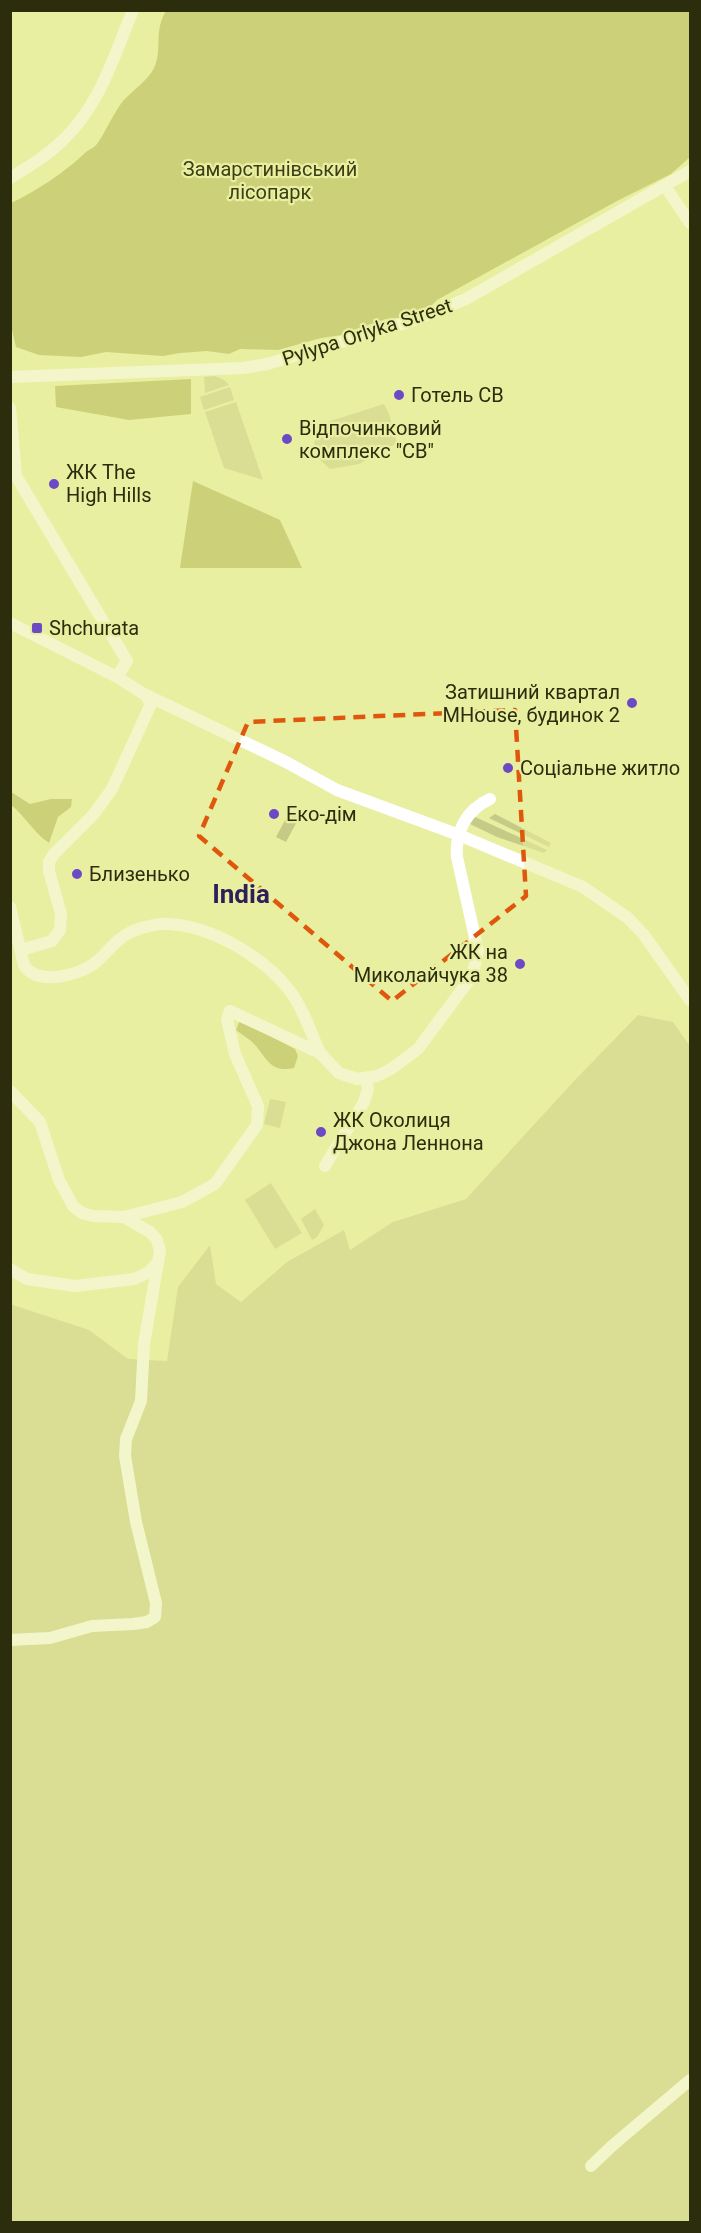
<svg xmlns="http://www.w3.org/2000/svg" width="701" height="2233" viewBox="0 0 701 2233" font-family="Roboto,sans-serif">
<style>
.green{fill:#c5ca86}
.forest{fill:#a8ac47}
.lines{fill:none;stroke-linecap:round;stroke-linejoin:round}
.minor{stroke:#fff;stroke-width:12}
.marked{fill:none;stroke:#df570c;stroke-width:4.5;stroke-dasharray:12 8;stroke-linejoin:round}
.poi-dot{fill:#6c4ac3;stroke:#e9efa1;stroke-width:2}
.labels{text-anchor:middle;stroke-width:4.5;stroke-linejoin:round;paint-order:stroke}
.park-label{font-size:20px;fill:#3c3e14;stroke:#e9efa1}
.street-label{font-size:20px;fill:#2b2d0d;stroke:#e9efa1}
.poi-label{font-size:20px;fill:#2b2d0d;stroke:#e9efa1;text-anchor:start}
.district-label{font-size:26px;font-weight:bold;fill:#2f1f59;stroke:#e9efa1}
</style>
<rect width="100%" height="100%" fill="#e9efa1"/>
<g class="green">
<path d="M215,376L224,380L229,385L205,393L204,377Z"/>
<path d="M230,387L234,400L204,410L200,397Z"/>
<path d="M236,402L263,480L224,468L205,412Z"/>
<path d="M384,404L389,414L397,443L359,464L330,469L319,459L314,443L321,424Z"/>
<path d="M290,811L300,816L286,842L276,837Z"/>
<path d="M495,814L551,843L549,847L489,818Z"/>
<path d="M473,816L547,850L544,853L497,837L468,823Z"/>
<path d="M638,1015L673,1022L690,1046V2222H11L10,1304L89,1330L128,1359L167,1361L178,1287L210,1245L216,1284L241,1302L287,1262L344,1230L350,1250L393,1222L466,1199L574,1081Z"/>
<path d="M270,1099L286,1102L280,1128L264,1124Z"/>
<path d="M271,1183L302,1233L275,1249L245,1200Z"/>
<path d="M315,1209L324,1225L317,1237L312,1240L301,1219Z"/>
</g>
<g class="forest">
<path d="M166,11H690V157L671,174L617,201L437,300L431,306L407,317L386,319L353,330L342,335L321,338L278,350L240,349L229,354L207,351L180,353L163,356L106,352L81,357L39,355L16,347L11,326V203C37,191 65,172 86,152C90,149 94,148 97,144C106,131 113,114 123,101C132,91 149,79 154,68C163,50 153,32 166,11Z"/>
<path d="M191,379V414L129,420L56,407L55,386Z"/>
<path d="M193,481L280,520L302,568H180Z"/>
<path d="M11,792L30,804L51,799H72L71,807L58,817L49,843C33,832 25,816 11,805Z"/>
<path d="M240,1020L295,1049L298,1056L294,1068C271,1073 268,1060 255,1045C250,1039 242,1035 236,1030Z"/>
</g>
<g class="lines">
<g class="minor">
<path d="M10,178C28,167 48,155 63,140C100,105 114,56 133,10"/>
<path d="M665,186L690,223"/>
<path d="M10,377L243,368L267,364L412,321L466,299L690,171"/>
<path d="M10,408L16,476L127,661L117,677"/>
<path d="M10,623L117,677L144,694L149,700L150,706L112,789L93,815L54,854L49,862V871L61,914L60,930L52,941L21,950"/>
<path d="M144,694L286,762L337,790L459,835L583,887L628,918L644,935L690,1000"/>
<path d="M10,907L24,965C37,986 78,976 95,963C109,952 116,938 133,931C144,927 158,923 169,924C212,926 265,958 290,991C304,1010 311,1033 320,1053"/>
<path d="M10,1091L40,1122L59,1180L73,1206L82,1213L93,1216L124,1217L182,1202L215,1184L257,1125L258,1106L235,1054L227,1019L230,1011L320,1053L339,1073L357,1079L377,1076L391,1069L418,1049L472,976L478,951L457,857C455,832 466,810 490,799"/>
<path d="M325,1166L364,1102L368,1089L366,1078"/>
<path d="M10,1269L27,1279L75,1286L134,1279L149,1272L158,1262L160,1251L157,1240L150,1232L124,1217"/>
<path d="M10,1640L50,1638L92,1626L133,1624L147,1622L155,1617L156,1603L136,1522L125,1456L126,1439L141,1401L144,1344L158,1262"/>
<path d="M591,2166L613,2145L690,2080"/>
</g>
</g>
<path d="M0 0H701V2233H0ZM515,710L526,896L392,1001L199,836L248,722Z" fill="#e9efa1" fill-opacity=".55" fill-rule="evenodd"/>
<path class="marked" d="M515,710L526,896L392,1001L199,836L248,722Z"/>
<g class="poi-dot">
<circle cx="399" cy="395" r="6"/>
<circle cx="287" cy="439" r="6"/>
<circle cx="54" cy="484" r="6"/>
<rect x="31" y="622" width="12" height="12" rx="3"/>
<circle cx="632" cy="703" r="6"/>
<circle cx="508" cy="768" r="6"/>
<circle cx="274" cy="814" r="6"/>
<circle cx="77" cy="874" r="6"/>
<circle cx="520" cy="964" r="6"/>
<circle cx="321" cy="1132" r="6"/>
</g>
<g class="labels">
<g class="park-label">
<text x="270" y="176">Замарстинівський<tspan x="270" dy="23">лісопарк</tspan></text>
</g>
<g class="street-label">
<text transform="translate(367 332) rotate(-18)" y="7">Pylypa Orlyka Street</text>
</g>
<g class="poi-label">
<text x="411" y="402">Готель СВ</text>
<text x="299" y="435">Відпочинковий<tspan x="299" dy="23">комплекс "СВ"</tspan></text>
<text x="66" y="479">ЖК The<tspan x="66" dy="23">High Hills</tspan></text>
<text x="49" y="635">Shchurata</text>
<text x="620" y="699" text-anchor="end">Затишний квартал<tspan x="620" dy="23">MHouse, будинок 2</tspan></text>
<text x="520" y="775">Соціальне житло</text>
<text x="286" y="821">Еко-дім</text>
<text x="89" y="881">Близенько</text>
<text x="508" y="959" text-anchor="end">ЖК на<tspan x="508" dy="23">Миколайчука 38</tspan></text>
<text x="333" y="1127">ЖК Околиця<tspan x="333" dy="23">Джона Леннона</tspan></text>
</g>
<g class="district-label">
<text x="241" y="903">India</text>
</g>
</g>
<rect width="701" height="2233" fill="none" stroke="#2b2d0d" stroke-width="24"/>
</svg>
